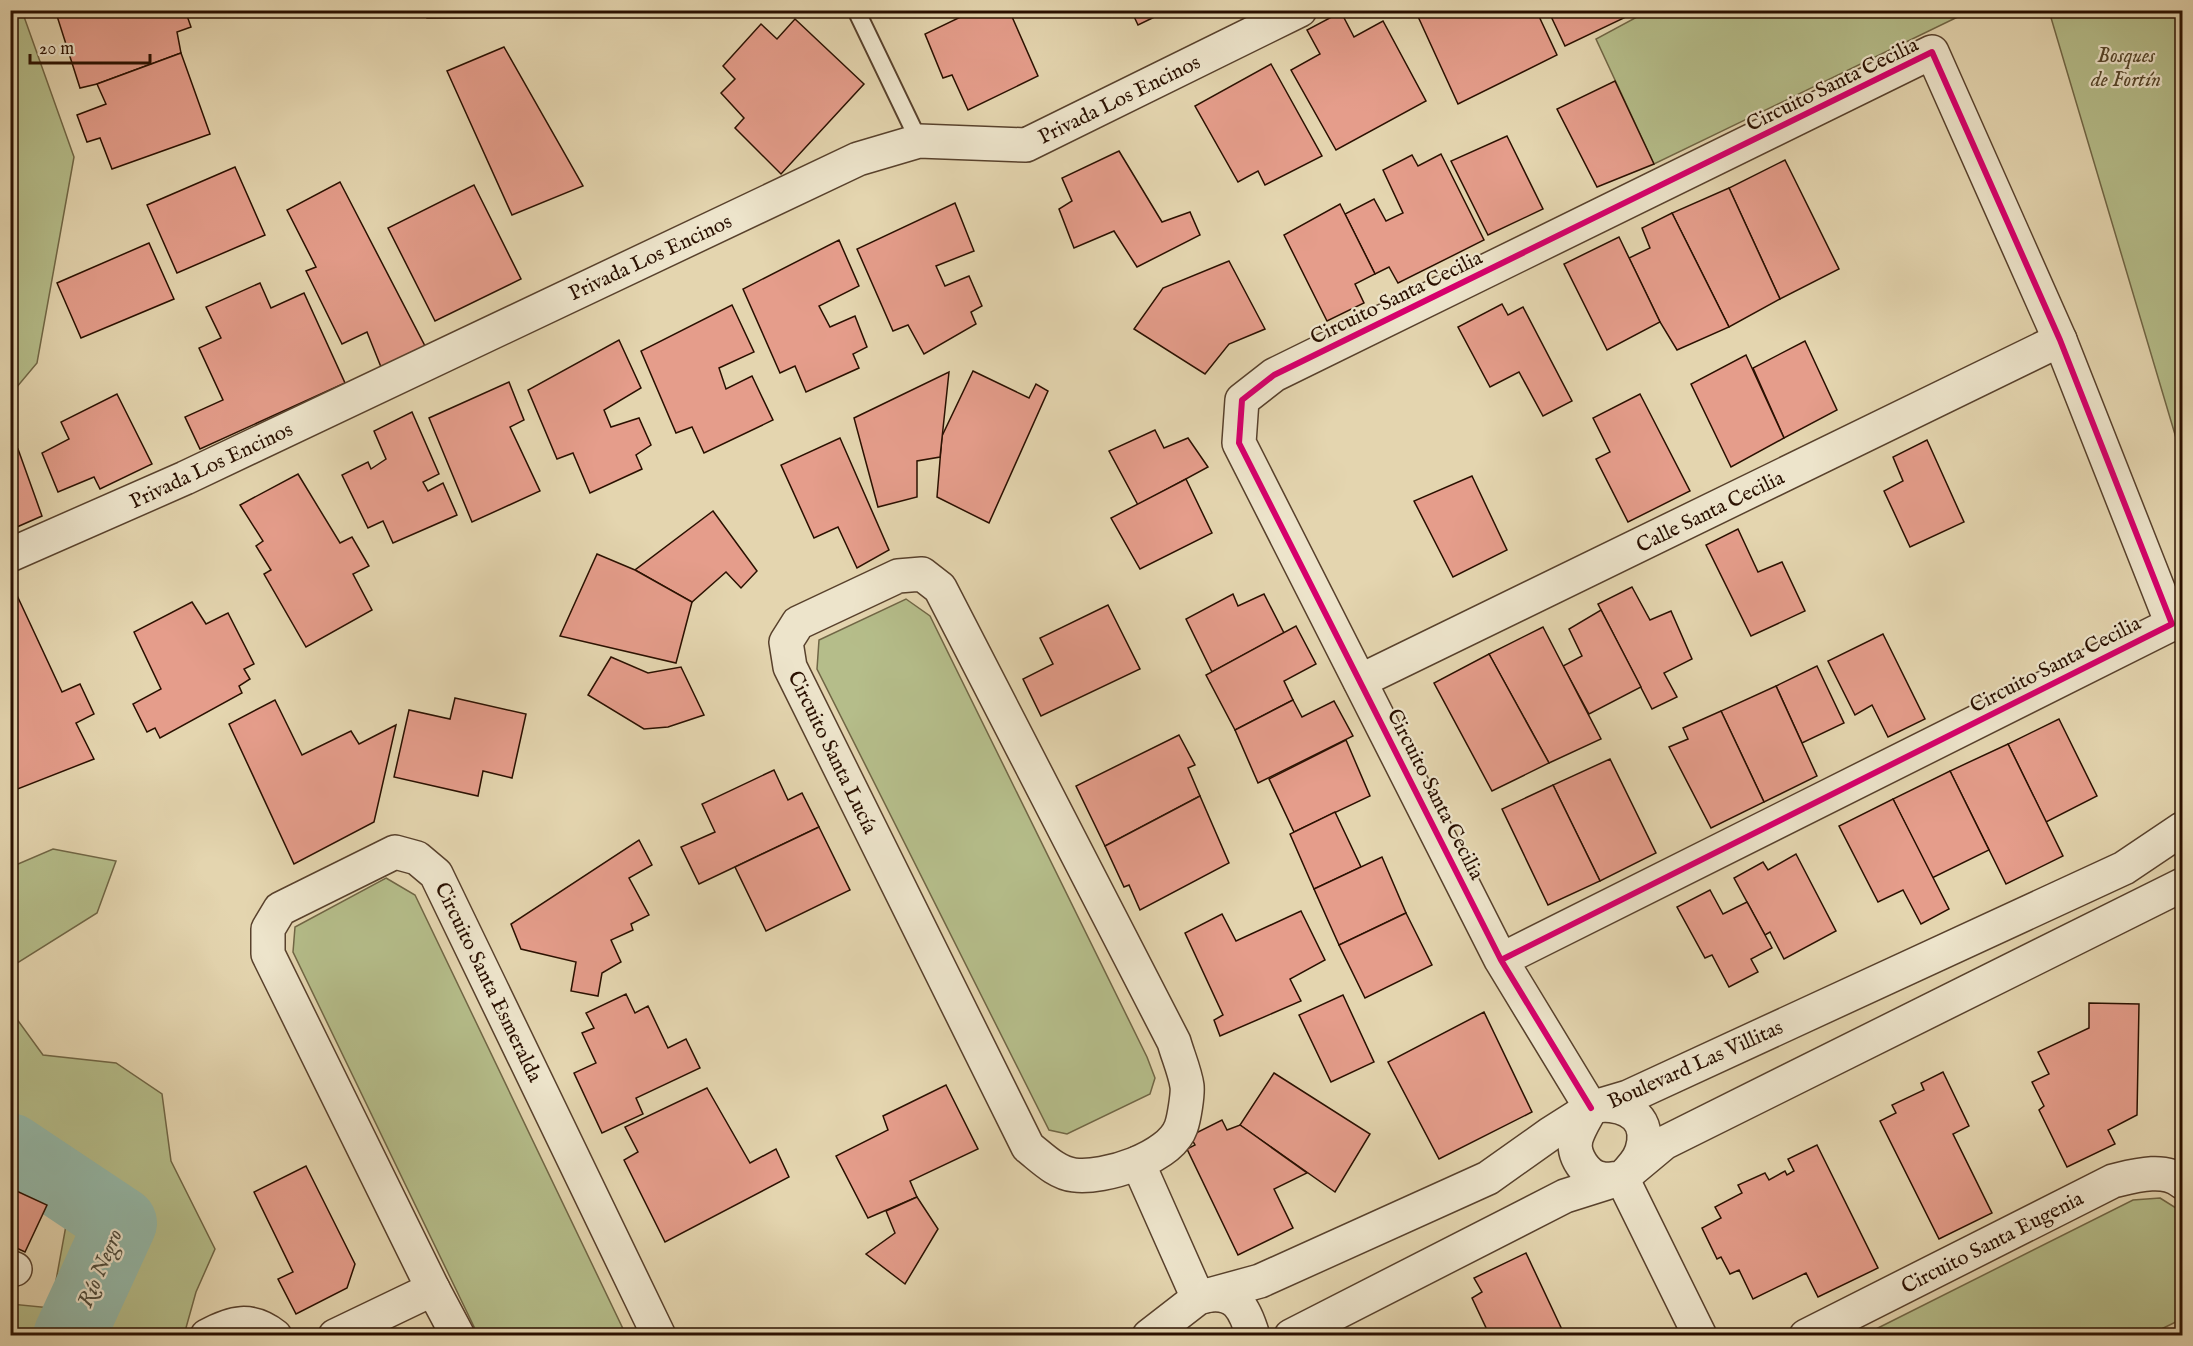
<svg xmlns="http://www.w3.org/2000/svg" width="2193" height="1346" viewBox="0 0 2193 1346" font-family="'IM FELL English',serif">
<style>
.green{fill:#b5bd8a;stroke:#706645;stroke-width:1.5}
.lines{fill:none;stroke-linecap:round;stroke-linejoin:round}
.river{stroke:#95b9a9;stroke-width:72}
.building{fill:#e59d8b;stroke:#2a1000;stroke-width:1.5}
.lane-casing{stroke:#58412c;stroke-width:20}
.street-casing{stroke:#58412c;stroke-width:36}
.lane{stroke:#ede4cb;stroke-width:16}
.street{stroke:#ede4cb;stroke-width:33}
.cycleway-casing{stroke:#ede4cb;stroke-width:10}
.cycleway{stroke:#d6006c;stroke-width:6}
.labels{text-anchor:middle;stroke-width:4.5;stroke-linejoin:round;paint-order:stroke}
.park-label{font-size:21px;font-style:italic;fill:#544429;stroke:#ede4cb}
.street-label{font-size:21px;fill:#2a1000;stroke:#ede4cb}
.water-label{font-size:22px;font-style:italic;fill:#4f4b3b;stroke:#ede4cb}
</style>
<rect width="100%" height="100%" fill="#e4d5af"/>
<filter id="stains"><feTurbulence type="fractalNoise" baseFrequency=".00333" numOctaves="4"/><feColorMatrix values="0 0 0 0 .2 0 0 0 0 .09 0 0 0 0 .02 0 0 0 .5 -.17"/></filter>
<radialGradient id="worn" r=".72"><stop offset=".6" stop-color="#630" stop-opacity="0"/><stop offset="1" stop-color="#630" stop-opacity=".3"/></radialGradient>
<g class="green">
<path d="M22,11L74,157L37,363L11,394L10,11Z"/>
<path d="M1648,11H1970L1654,164L1596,39Z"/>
<path d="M2049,11H2182V458Z"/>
<path d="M906,599L930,616L1147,1057L1155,1078L1150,1094L1067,1134L1049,1130L817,669L819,640Z"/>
<path d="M53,849L116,861L97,913L11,967V867Z"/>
<path d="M386,878L415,895L626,1335H478L293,952L295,927Z"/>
<path d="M11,1011L43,1055L116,1063L162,1094L171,1161L215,1249L196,1292L184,1335H11V1304L51,1308L71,1198L11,1182Z"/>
<path d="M2160,1198L2176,1208L2182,1235V1319L2149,1335H1864L2133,1200Z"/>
</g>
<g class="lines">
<path class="river" d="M10,1149L121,1223L69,1336"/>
</g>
<g class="building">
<path d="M73,10H185L191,27L177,32L181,53L97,84L80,88L57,16Z"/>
<path d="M427,10H524V17L427,18Z"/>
<path d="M975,10H1009L1038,76L968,110L952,75L943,78L925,34Z"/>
<path d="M1131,10H1169L1138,25Z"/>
<path d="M1415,10H1536L1557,55L1458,104Z"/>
<path d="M1548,10H1623L1626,17L1565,46Z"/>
<path d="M1341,12L1354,37L1383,21L1426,101L1336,150L1291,70L1320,54L1307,30Z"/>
<path d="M795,19L864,84L781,174L735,128L744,118L721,93L735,79L723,66L761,24L777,39Z"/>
<path d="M504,47L583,186L512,215L447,71Z"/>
<path d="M181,53L210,134L112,169L100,138L87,142L77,115L106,104L97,84Z"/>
<path d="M1271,64L1322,156L1265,185L1258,171L1238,182L1195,106Z"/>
<path d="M1615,81L1654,164L1597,187L1557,109Z"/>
<path d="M1507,136L1543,209L1488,235L1451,161Z"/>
<path d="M1119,151L1162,222L1190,212L1200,235L1137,267L1114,231L1074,248L1059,209L1072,201L1062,178Z"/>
<path d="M1441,154L1484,240L1398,283L1389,267L1375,274L1345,214L1374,199L1386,221L1403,213L1383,170L1412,155L1418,166Z"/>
<path d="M1785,160L1839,269L1780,299L1729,188Z"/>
<path d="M235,167L265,235L177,273L147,205Z"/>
<path d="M340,182L425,346L381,367L367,332L342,344L306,271L316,267L287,210Z"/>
<path d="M474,185L521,279L435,321L388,228Z"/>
<path d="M1729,188L1780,299L1729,327L1672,213Z"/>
<path d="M955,203L974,251L936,266L945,286L969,276L982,306L971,312L976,324L924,354L908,325L893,331L857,249Z"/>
<path d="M1340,204L1375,274L1355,284L1364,303L1327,321L1284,235Z"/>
<path d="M1672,213L1729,327L1677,350L1660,322L1629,258L1650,248L1642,228Z"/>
<path d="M1619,237L1660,322L1607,350L1564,264Z"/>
<path d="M839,240L859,286L819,306L830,327L855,316L867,347L853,354L859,368L806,392L795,366L780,373L743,289Z"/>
<path d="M149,243L174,299L81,338L57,283Z"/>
<path d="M1229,261L1265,329L1229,344L1205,374L1134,329L1163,288Z"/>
<path d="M260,283L271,308L304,293L345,383L200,449L185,417L223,400L199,348L221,338L206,307Z"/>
<path d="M1502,304L1508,315L1523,307L1572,401L1543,416L1519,372L1490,387L1458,327Z"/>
<path d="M732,305L754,352L719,368L726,389L752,376L773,420L704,453L692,427L676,433L641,351Z"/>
<path d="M619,340L641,388L604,410L611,427L639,418L651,445L636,455L642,469L590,493L573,453L557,459L528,390Z"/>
<path d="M1805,341L1837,410L1784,438L1753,368Z"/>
<path d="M1746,355L1784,438L1731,467L1691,384Z"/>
<path d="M973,371L1029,398L1036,384L1048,391L989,523L937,497L942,436Z"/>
<path d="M949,372L940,457L917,461V497L878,507L854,418Z"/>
<path d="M509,382L524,420L510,427L540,491L472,522L429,418Z"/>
<path d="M117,394L152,464L100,489L94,477L58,492L42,453L69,439L61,422Z"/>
<path d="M1640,394L1690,491L1628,522L1596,459L1610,452L1593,418Z"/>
<path d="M412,412L439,474L423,482L428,491L443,483L457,515L393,543L383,521L368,528L342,475L368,462L371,469L386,459L374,431Z"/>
<path d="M1155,430L1164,448L1188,438L1208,467L1138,505L1109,451Z"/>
<path d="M840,438L889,550L857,568L838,527L814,538L781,465Z"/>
<path d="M1927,440L1964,522L1910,547L1884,491L1903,481L1893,457Z"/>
<path d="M18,449L42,516L10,530V453Z"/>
<path d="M298,474L340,543L352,537L369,566L353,574L372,610L306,647L264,574L271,570L256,546L263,541L240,505Z"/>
<path d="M1472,476L1507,550L1453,577L1414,501Z"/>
<path d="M1186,479L1212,533L1140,569L1111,518Z"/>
<path d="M713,511L757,571L741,588L726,572L692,602L635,570Z"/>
<path d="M1738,529L1758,572L1782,562L1805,611L1751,636L1706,545Z"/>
<path d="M597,554L635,570L692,602L676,663L560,636Z"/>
<path d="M1632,587L1650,620L1671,611L1692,659L1664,673L1677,697L1652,709L1598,604Z"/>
<path d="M14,589L62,692L80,684L94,714L76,723L94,759L10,792V591Z"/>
<path d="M1233,594L1238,606L1264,594L1284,633L1212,672L1186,619Z"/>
<path d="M192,602L206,624L228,613L254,664L244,669L250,679L239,686L242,693L160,738L155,728L147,732L133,704L161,689L134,632Z"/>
<path d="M1108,605L1140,669L1041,716L1023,679L1053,664L1040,638Z"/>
<path d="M1601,610L1641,687L1589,714L1563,666L1582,656L1569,629Z"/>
<path d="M1296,626L1316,664L1284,681L1293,700L1235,730L1206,675Z"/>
<path d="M1543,627L1601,739L1549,763L1489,654Z"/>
<path d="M1883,634L1925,719L1888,737L1872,705L1855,715L1828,661Z"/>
<path d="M1489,654L1549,763L1492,791L1434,683Z"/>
<path d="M611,657L648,673L681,667L704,715L668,727L644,729L588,695Z"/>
<path d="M1817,666L1844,723L1802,743L1776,686Z"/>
<path d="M1776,686L1817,776L1764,802L1721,711Z"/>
<path d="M455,698L526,714L512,778L483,771L478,796L394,777L409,710L450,719Z"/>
<path d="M275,700L302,755L351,731L359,744L396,725L374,822L294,864L229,724Z"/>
<path d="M1293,700L1302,717L1334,701L1353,736L1258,783L1235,730Z"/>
<path d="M1721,711L1764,802L1711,828L1669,747L1688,739L1683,728Z"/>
<path d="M2059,719L2097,796L2046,822L2008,744Z"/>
<path d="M1179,735L1195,765L1188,768L1200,796L1105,846L1076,786Z"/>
<path d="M1346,740L1370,796L1294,832L1269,779Z"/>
<path d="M2008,744L2063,856L2006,884L1950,771Z"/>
<path d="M1610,759L1656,853L1600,881L1553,785Z"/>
<path d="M774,770L788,800L802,793L819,827L699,884L681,847L715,832L702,804Z"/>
<path d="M1950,771L1989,850L1932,878L1893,799Z"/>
<path d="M1553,785L1600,881L1548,905L1502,809Z"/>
<path d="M1200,796L1229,863L1140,910L1129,885L1124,887L1105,846Z"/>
<path d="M1893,799L1949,909L1921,924L1903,890L1878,902L1839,826Z"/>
<path d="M1335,812L1361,867L1314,889L1290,834Z"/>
<path d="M819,827L850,890L766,931L735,867Z"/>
<path d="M639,840L652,865L629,878L649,915L631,924L633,930L611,940L621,962L602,973L598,996L571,991L576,962L521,949L511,924Z"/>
<path d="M1796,854L1836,931L1784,959L1770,932L1765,935L1734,878L1763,862L1768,870Z"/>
<path d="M1382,857L1406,913L1339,945L1314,889Z"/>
<path d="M1710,890L1723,914L1747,902L1772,948L1751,959L1758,972L1729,987L1712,955L1705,958L1677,907Z"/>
<path d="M1301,911L1325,960L1290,979L1301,1001L1220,1036L1214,1020L1223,1015L1185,933L1222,914L1236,941Z"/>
<path d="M1406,913L1432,965L1365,998L1339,945Z"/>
<path d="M626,994L635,1013L648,1006L668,1048L686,1039L700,1068L636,1098L643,1114L602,1133L574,1073L596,1063L582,1033L594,1028L586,1013Z"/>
<path d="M1343,995L1374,1062L1331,1082L1299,1015Z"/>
<path d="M2089,1003L2139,1004L2137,1115L2108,1130L2115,1144L2067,1167L2039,1110L2044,1106L2032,1082L2049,1074L2038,1052L2089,1028Z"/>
<path d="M1484,1012L1532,1112L1439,1159L1388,1062Z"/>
<path d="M1943,1072L1969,1126L1953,1134L1992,1213L1939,1239L1880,1121L1896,1113L1892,1105L1924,1090L1921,1083Z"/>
<path d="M1274,1073L1370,1134L1335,1192L1240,1125Z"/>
<path d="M946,1085L978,1149L910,1181L917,1197L868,1218L836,1156L888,1130L883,1116Z"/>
<path d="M707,1088L750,1163L776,1149L789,1177L665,1242L624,1160L638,1152L625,1127Z"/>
<path d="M1222,1120L1227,1130L1240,1125L1307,1173L1274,1189L1293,1228L1238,1255L1187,1149L1195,1145L1190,1136Z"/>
<path d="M1817,1145L1878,1268L1818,1297L1806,1273L1753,1299L1739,1270L1730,1274L1721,1257L1717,1259L1702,1228L1721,1218L1715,1207L1742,1193L1738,1185L1765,1173L1769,1180L1785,1171L1787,1175L1794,1171L1788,1159Z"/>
<path d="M306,1166L355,1264L347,1288L296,1314L278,1279L293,1272L254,1192Z"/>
<path d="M10,1188L47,1205L25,1252L10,1245Z"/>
<path d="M917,1197L938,1229L905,1284L866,1254L895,1233L886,1211Z"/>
<path d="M1526,1253L1565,1336H1481L1488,1332L1472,1298L1482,1292L1474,1278Z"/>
</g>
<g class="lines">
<defs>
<path id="lane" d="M856,10L919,141"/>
<g id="street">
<path d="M10,555L185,478L858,159L919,141L1026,145L1300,10"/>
<path d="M922,574L940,588L1174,1042C1178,1056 1185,1072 1187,1086C1188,1094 1184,1119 1181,1127C1170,1158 1104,1179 1074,1175C1056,1173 1041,1157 1028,1147L790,667L786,642L798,623L898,576Z"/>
<path d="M1360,681L2060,340"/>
<path d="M1501,960L2172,624L2060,340L1932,52L1274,375L1242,400L1239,443L1501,960L1591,1108"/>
<path d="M1602,1105C1630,1105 1651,1120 1642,1150C1639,1161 1630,1170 1622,1178C1616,1178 1609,1180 1603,1179C1586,1177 1572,1155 1576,1139C1579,1128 1586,1118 1591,1108Z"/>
<path d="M1138,1163L1198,1298"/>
<path d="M1622,1178L1700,1336"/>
<path d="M10,1267L15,1269"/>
<path d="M1204,1296C1236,1289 1245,1309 1253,1336"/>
<path d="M207,1336C232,1322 251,1317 275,1336"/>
<path d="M335,1336L433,1289"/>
<path d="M458,1336L433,1289L268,954V929L280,909L395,852L417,858L436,874L659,1336"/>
<path d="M1149,1336L1198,1298L1260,1281L1488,1178L1550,1134L1591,1108L1628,1097L2124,868L2182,829"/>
<path d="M1291,1336L1565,1196L1622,1178L1664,1143L2182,885"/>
<path d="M1806,1336L2113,1181C2134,1176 2164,1167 2182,1182"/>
</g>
</defs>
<use href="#lane" class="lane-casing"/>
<use href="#street" class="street-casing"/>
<use href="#lane" class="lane"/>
<use href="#street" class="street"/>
<defs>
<path id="cycleway" d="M1501,960L2172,624L2060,340L1932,52L1274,375L1242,400L1239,443L1501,960L1591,1108"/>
</defs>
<use href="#cycleway" class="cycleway-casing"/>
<use href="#cycleway" class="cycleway"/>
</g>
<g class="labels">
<g class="park-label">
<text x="2126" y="62">Bosques<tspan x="2126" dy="24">de Fortín</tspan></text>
</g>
<g class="street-label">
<text transform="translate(1832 84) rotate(-26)" y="7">Circuito Santa Cecilia</text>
<text transform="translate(1119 99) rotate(-26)" y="7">Privada Los Encinos</text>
<text transform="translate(650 257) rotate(-25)" y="7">Privada Los Encinos</text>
<text transform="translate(1396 297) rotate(-26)" y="7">Circuito Santa Cecilia</text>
<text transform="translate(211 465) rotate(-25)" y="7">Privada Los Encinos</text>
<text transform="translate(1710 511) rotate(-26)" y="7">Calle Santa Cecilia</text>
<text transform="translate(2055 664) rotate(-27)" y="7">Circuito Santa Cecilia</text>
<text transform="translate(833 752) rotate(64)" y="7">Circuito Santa Lucía</text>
<text transform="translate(1436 794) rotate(63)" y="7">Circuito Santa Cecilia</text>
<text transform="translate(489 982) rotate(64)" y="7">Circuito Santa Esmeralda</text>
<text transform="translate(1695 1064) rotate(-24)" y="7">Boulevard Las Villitas</text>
<text transform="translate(1992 1242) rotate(-27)" y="7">Circuito Santa Eugenia</text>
</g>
<g class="water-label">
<text transform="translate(99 1268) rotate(-67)" y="8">Río Negro</text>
</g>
</g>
<rect width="2193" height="1346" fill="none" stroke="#e4d5af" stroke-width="36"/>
<rect x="12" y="12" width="2169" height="1322" fill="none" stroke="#2a1000" stroke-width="3"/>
<rect x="18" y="18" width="2157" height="1310" fill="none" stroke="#2a1000" stroke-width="1.5"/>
<path d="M30 54v9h120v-9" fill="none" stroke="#2a1000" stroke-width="3"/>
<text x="39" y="54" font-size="18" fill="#2a1000" stroke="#ede4cb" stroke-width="4.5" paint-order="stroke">20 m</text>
<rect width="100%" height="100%" filter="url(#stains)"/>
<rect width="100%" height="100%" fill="url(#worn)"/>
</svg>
